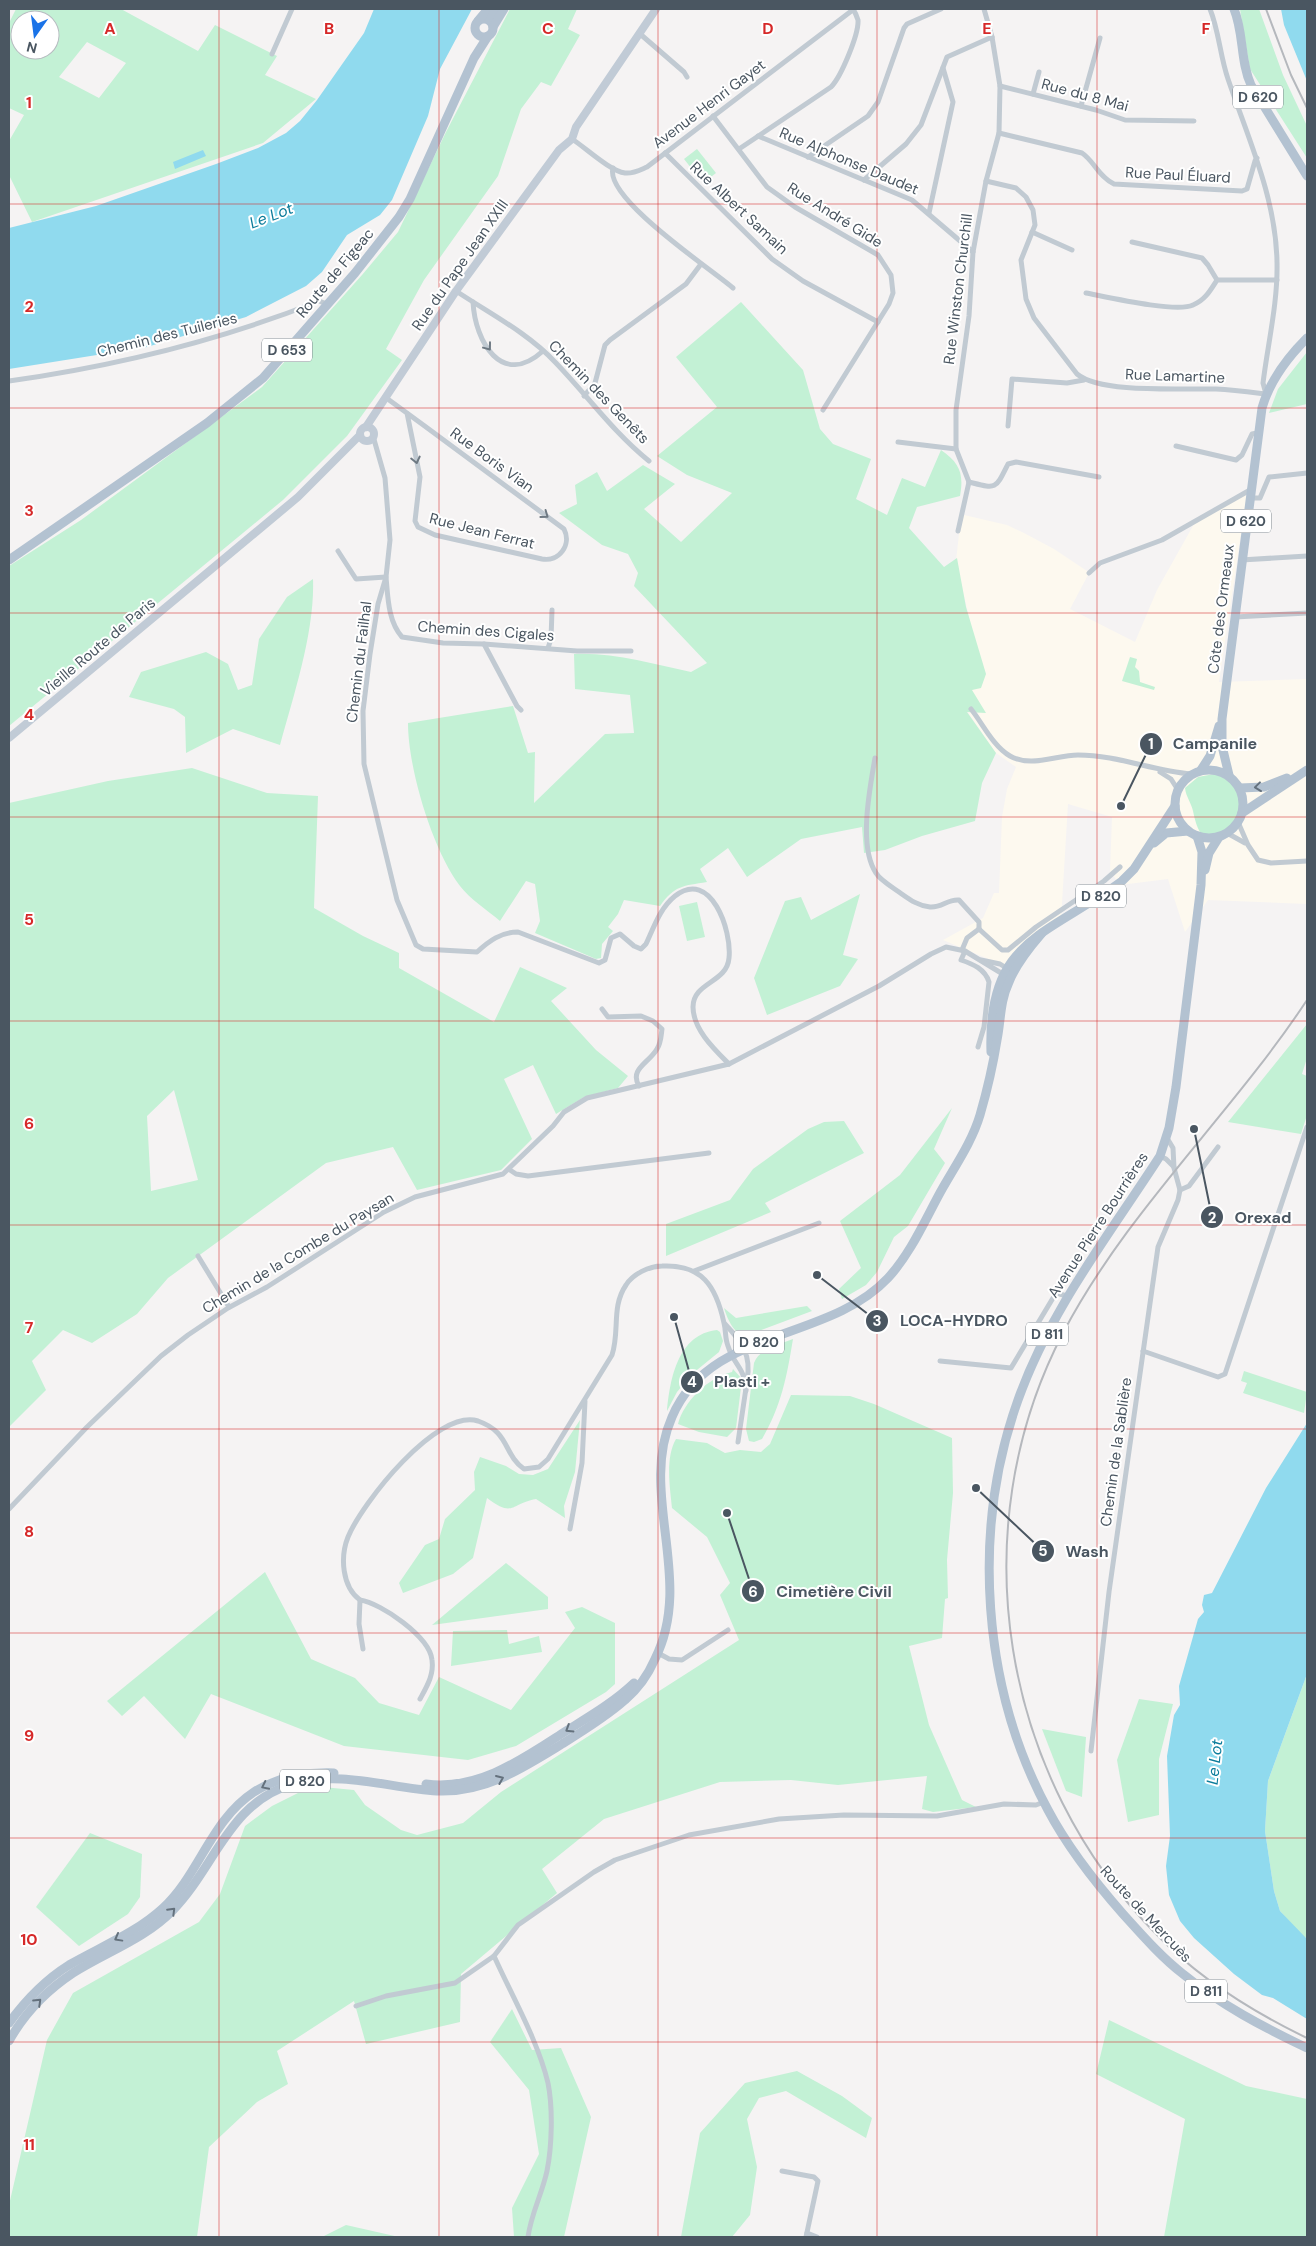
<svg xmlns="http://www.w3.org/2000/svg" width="1316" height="2246" viewBox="0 0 1316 2246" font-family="'DM Sans',sans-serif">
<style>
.commercial{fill:#fdf9ef}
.green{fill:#c3f1d5;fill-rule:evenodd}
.water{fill:#90daee}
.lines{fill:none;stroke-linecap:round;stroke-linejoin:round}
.street{stroke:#c1cad2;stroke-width:5}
.secondary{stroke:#c1cbd6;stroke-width:8}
.primary{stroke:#b3c2d1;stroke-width:9}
.rail{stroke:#b5b8bd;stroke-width:2}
.oneway{stroke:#6e7983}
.oneway2{stroke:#64717d}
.grid{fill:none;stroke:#d62828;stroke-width:1;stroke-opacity:0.55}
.labels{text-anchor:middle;stroke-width:4;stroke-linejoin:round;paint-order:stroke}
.shield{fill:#fff;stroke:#808990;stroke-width:1}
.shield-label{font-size:14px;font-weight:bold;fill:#4a5661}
.street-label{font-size:15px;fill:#4a5661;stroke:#fff}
.water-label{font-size:16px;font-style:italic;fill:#0c7c9b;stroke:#fff}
.grid-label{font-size:16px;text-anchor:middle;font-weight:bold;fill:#d62828;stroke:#fff;stroke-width:4;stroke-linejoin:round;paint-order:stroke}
.leader{fill:none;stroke:#4a5661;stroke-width:2}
.callout-dot{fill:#4a5661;stroke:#fff;stroke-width:2}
.mark-label{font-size:15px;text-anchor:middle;font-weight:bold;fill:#fff}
.callout-label{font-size:16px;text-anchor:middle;font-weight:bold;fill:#4a5661;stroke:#fff;stroke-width:4;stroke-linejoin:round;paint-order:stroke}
</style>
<rect width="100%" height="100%" fill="#f5f3f3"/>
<path class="commercial" d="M1247,493L1219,682L1307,679V904L1208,900L1185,932L1168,879L1120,885L1110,871L1112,817L1068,804L1061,920L1010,968L943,940L983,918L994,893H999L1002,817L1007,789L1016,767L996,753L967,711L972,690L986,674L976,647L956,561L959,534L964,515L1007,525L1024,533L1054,549L1087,571L1088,575L1070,609L1135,642L1157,590L1194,524Z"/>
<g class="green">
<path d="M16,9H121L198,51L215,25L277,56L265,75L316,99L263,143L32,222L9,175V141L24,115L9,108V23ZM20,20H50V50H20ZM87,42L126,63L99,98L59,77Z"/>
<path d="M510,9H577L568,29L580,35L551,86L541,82L521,109L498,176L424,280L386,349L402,360L347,436L283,500L9,726V566L81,520L262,387L362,275L398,232L446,132Z"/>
<path d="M1240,9H1259L1283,75L1307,126V158L1250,69Z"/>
<path d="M697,149L716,173L703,183L684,159Z"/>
<path d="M741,302L803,370L820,429L833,444L871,459L856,499L887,515L902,478L925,487L941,450C960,463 964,474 960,496L917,507L909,528L944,567L957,558L966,607L986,674L981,688L972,690L986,713L967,712L996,753L982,783L975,821L922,836L885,850L864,853L862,827L801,839L747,877L728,848L700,869L707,882C683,886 675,885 660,906L624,900L618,914L608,927L613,931L602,944L601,958L596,959L535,933L540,921L535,884L526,881L500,921C487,910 470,899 460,886C432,849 408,768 408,723L513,706L528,753L535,752L534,803L605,734L634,733L630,695L575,689L574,654C612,652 653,664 691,672L707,663L634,586L638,573L628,554L602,545L559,513L577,504L575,485L597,472L607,491L643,465L675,484L644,509L681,542L732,493L687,475L657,456L717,407L676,357Z"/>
<path d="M1307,352V404L1269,413L1278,389Z"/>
<path d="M313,579C315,631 294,694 280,745L233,729L186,753L185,717L174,709L129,697L141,672L206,652L228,664L238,690L252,685L259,639L287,597Z"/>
<path d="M1130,657L1137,659L1135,667L1139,671L1140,682L1155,687L1154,690L1122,681Z"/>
<path d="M192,768L267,793L318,796L314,908L363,936L399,953V968L494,1022L520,967L567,988L551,1001L596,1050L628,1076L618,1088L584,1097L556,1114L533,1065L504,1079L532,1139L501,1170L417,1190L393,1147L326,1163L168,1278L137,1314L92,1343L63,1330L32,1361L46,1390L9,1427V803L108,781ZM174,1090L198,1180L151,1191L147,1116Z"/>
<path d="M1214,774C1258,784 1244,844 1201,834C1196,825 1195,820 1193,811C1191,802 1186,797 1185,788L1198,777Z"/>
<path d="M860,894L843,955L858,959L840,986L767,1015L754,978L785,901L801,897L811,920Z"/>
<path d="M697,902L705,937L687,941L679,906Z"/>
<path d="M1307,1024V1058L1302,1074L1307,1076V1115L1301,1134L1228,1122Z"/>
<path d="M952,1108L934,1149L945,1163L908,1226L894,1237L877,1272L866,1285L842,1299L839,1289L861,1268L840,1221L900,1175Z"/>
<path d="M844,1121L864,1153L765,1203L771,1212L666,1256V1224L730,1200L753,1169L808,1129L824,1122Z"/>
<path d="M807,1306L812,1311L753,1333V1335C736,1340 728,1321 724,1308L736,1318Z"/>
<path d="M717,1330L720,1332L723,1341L719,1352L692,1374L677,1392L667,1411C670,1379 678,1334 717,1330Z"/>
<path d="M793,1339C787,1376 781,1407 762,1439L754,1442L749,1441L746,1429L754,1363C760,1348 778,1345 793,1339Z"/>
<path d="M733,1369L742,1379L736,1428L727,1437L699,1432L678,1424C684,1401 709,1377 732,1372Z"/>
<path d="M1244,1371L1307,1392L1304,1413L1243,1393L1247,1383L1241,1381Z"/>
<path d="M791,1395L850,1396L874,1404L952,1438L953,1493L947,1560L948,1598L945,1599L942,1638L909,1646L929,1725L962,1800L976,1807L933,1812L922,1809L927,1776L838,1785L791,1780L720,1782L604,1819L542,1869L557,1893L461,1974L460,2022L366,2044L354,2001L277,2051L288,2084L257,2102L209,2147L197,2237H9V2205L47,2040L73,1993L199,1922L220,1894L245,1826L272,1806L312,1786L354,1790L365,1805L401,1830L417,1835L463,1823L501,1792L739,1640L720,1595L730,1583L707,1537L672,1508C670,1488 665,1458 676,1439L707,1443L725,1453L740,1450L761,1452L770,1444Z"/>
<path d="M580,1420L575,1472L564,1506L565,1518L536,1499C510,1504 514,1518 487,1498L473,1558L453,1574L403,1593L399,1583L425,1545L439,1539L445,1519L475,1490L474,1472L480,1457L506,1466L519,1474L533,1475L548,1469Z"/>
<path d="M506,1563L548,1597V1609L432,1625Z"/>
<path d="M265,1572L311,1659L355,1678L379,1703L419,1715L439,1677L511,1710L575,1628L565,1612L582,1607L615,1623V1684L606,1692L516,1746L468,1760L344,1746L211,1694L185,1739L144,1696L122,1716L107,1701Z"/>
<path d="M507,1630L509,1644L539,1636L542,1652L451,1666L453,1631Z"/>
<path d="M1307,1674V1938L1303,1937L1280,1911L1274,1891L1265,1831L1268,1781Z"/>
<path d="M1139,1699L1173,1704L1159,1759V1815L1128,1822L1117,1760Z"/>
<path d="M1042,1729L1086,1737L1082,1797L1066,1791Z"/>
<path d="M90,1833L142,1854L140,1897L128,1914L79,1946L36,1907Z"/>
<path d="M512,2009L532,2050L561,2048L591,2117L564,2237H514L512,2208L539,2154L529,2090L490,2042Z"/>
<path d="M1109,2020L1246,2086L1307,2099V2237H1164L1185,2119L1096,2074Z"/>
<path d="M797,2071L842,2096L872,2118L866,2138L786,2091L759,2098L747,2119L757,2167L750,2215L732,2237H681L700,2133L745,2083Z"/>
<path d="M346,2225L399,2237H322Z"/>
</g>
<g class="water">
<path d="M374,9H472L440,69L428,116L392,200L380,215L347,235L322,272L306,286L246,317L147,347L9,369V228L96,206L216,164L258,148L286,133L300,121L317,100L364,33Z"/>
<path d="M1281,9H1307V81L1284,25Z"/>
<path d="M203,150L206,156L175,169L173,162Z"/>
<path d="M1307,1423V1674L1268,1781L1265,1831L1274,1891L1280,1911L1307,1939V2019L1273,1998L1262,1995L1234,1974L1194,1938L1180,1921L1169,1895L1166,1866L1170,1836L1167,1756L1174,1715L1180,1705L1179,1686L1198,1619L1204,1612L1202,1605L1204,1595L1212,1593L1266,1488Z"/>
</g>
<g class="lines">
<g class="street">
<path d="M639,33L684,72L687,77"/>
<path d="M272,54L292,9"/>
<path d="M1000,86L1096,110L1125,120L1194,121"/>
<path d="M1033,94L1039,72"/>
<path d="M1081,106L1100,38"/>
<path d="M713,116L767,187L795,207L878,255L891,275L893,293L889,304L823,410"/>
<path d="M999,133L1082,153C1094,161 1099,177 1114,184L1242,191L1247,189L1255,161L1257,158"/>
<path d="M758,136L912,200L973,252"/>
<path d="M572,139C586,148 610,171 625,173C633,174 640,170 647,167L854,9"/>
<path d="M739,149L831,87C841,77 859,34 858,20C857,17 855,12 853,9"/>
<path d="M665,153L772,259L803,281L878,322"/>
<path d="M808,157L868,116L878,102L904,28L907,24L941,9"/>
<path d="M613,168C604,198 711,269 733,288"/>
<path d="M864,180L906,144L921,125L947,57L992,37"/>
<path d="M986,181L1016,188L1026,197L1033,210L1035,225L1021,260L1026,299L1034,318L1077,374C1101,394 1183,388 1216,389C1233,390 1249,392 1266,394L1263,383C1268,343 1278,302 1277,262C1276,198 1248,138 1228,79C1220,56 1219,31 1210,9"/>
<path d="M929,213L953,102L943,68"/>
<path d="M1032,232L1072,250"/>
<path d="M1132,242L1202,258L1208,265L1217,280"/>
<path d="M456,291C489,313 528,333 555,362C587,395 613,432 649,461"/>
<path d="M1086,293C1107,297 1176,313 1193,305C1205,300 1210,291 1217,280H1277"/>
<path d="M473,302C475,342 502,388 543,351"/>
<path d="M9,381C115,366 219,341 319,301L327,304"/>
<path d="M584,396L595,383L605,345L610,340L686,284L701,264"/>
<path d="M385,397L426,427L564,529C572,545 559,562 542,559L435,535L418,527L415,521L420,477L407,413"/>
<path d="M1008,426L1012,379L1067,383L1084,380"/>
<path d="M373,436L385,478L390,540L386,577L378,604L370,654L363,711L364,764L397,900L416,945L423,949L477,952C489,941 501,932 518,932L599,963L605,960L611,938L620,934L634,946L641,949L646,944C654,927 660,908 675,896C711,868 732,931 729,958C727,983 693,982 693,1007C693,1029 714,1049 729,1064"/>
<path d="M898,442L956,449"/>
<path d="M1176,446L1236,460L1242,455L1252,434L1257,433"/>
<path d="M969,482L956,449V410L969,316L973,252L986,181L999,133L1000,86L992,37L984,9"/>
<path d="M969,482C997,489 995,490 1008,464L1016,462L1099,477"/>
<path d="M1250,498H1260L1269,477L1307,473"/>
<path d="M958,531L969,482"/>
<path d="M338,551L356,579L386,577C388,598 388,621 402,637L443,643L484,644L577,651H631"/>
<path d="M1241,560L1307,556"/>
<path d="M1089,573L1100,563L1162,540L1250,490"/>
<path d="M1235,617L1307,613"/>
<path d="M484,644L517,706L521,710"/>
<path d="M548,648L551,639L552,610"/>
<path d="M971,709C983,724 993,746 1010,756C1031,768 1056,755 1078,755C1117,755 1153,771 1191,774"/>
<path d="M875,758C870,788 858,846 876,873C880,880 892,887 899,892C909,899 918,906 930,907C942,908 947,899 959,900L979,922V929"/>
<path d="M1160,772L1171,779L1178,790"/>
<path d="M1238,822L1248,845L1258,860L1271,863L1307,861"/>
<path d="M1227,833L1245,843"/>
<path d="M979,929L1002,950H1008L1036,927L1104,881L1120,867"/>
<path d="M962,950L967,938L979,929"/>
<path d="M965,951L961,960C973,964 985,969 989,982L984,1027L978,1047"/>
<path d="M981,960L1000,964L1008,969"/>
<path d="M602,1009L608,1017L641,1016L653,1021L662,1029C661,1036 661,1043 657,1049C649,1063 629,1069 639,1086"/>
<path d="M1160,1156L1166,1159L1174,1167"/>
<path d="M510,1170L516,1174L528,1176L709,1153"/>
<path d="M1180,1190L1189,1186L1218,1147"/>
<path d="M198,1256L229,1307"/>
<path d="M694,1271L819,1223"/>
<path d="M725,1324C741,1341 752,1355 747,1380"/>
<path d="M1143,1351L1218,1377L1225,1374L1307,1127"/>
<path d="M940,1361L1011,1368L1056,1293L1067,1296"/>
<path d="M738,1442L746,1388"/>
<path d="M9,1509L87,1427L161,1356L188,1335L228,1308L267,1287L384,1212L415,1197L503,1174L553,1126L564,1112L587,1098L729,1064L879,986L931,954L946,947L965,951L1006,976"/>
<path d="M570,1529L582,1463L585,1401"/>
<path d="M360,1600C381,1603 430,1637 432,1660C434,1675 427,1686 420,1699"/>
<path d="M363,1649L359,1624L360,1600C342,1587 340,1557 348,1537C362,1503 437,1408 478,1421C510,1432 503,1454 524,1469L539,1467L548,1459L612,1355C620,1331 611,1307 626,1285C633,1274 649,1266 662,1266C702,1264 716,1286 724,1323C726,1331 725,1339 728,1346C734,1366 745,1367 746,1391"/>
<path d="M658,1653L669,1659L682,1660L728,1630"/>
<path d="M1091,1751L1109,1592L1158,1247L1178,1200L1180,1190L1174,1168L1173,1148L1167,1138"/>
<path d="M494,1956C512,1996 538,2041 548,2083C553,2108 552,2146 547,2171C542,2194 531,2214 528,2237"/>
<path d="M356,2006L386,1996L455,1983L494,1956L518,1925L594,1872L615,1860L689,1835L779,1819L844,1815L937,1816L1004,1804L1036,1805L1044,1802"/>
<path d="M782,2171L814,2177L818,2181L806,2237"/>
<path d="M807,2233L817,2237"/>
</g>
<g class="secondary">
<circle cx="367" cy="434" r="7"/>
<path d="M366,427L456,291L559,150L572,139L576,127L656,9"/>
<path d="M9,738L298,497L360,435"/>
</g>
<g class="primary">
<path d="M1234,9C1244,33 1240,61 1251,85L1307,176"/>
<circle cx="484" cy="28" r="9"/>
<path d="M478,21L488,9"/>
<path d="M490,21L496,9"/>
<path d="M493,27L504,9"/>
<path d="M9,560L207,423L263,378L355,273L399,217L410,199L474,58L488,36"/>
<circle cx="1209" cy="804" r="34"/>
<path d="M1201,770L1210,756L1219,726"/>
<path d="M1229,775L1222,746V719L1262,408C1270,380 1287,358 1307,338"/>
<path d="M1240,788L1264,787L1287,778"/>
<path d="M1242,813L1307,770"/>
<path d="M1197,836L1202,852L1201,885L1176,1087L1169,1128L1160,1156C1109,1235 1050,1310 1018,1400C971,1531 982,1688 1048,1810C1068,1848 1094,1881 1123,1914C1142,1935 1161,1957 1183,1974C1221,2005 1263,2027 1307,2048"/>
<path d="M1154,843L1166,833L1188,831"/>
<path d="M1205,870L1209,853L1219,837"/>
<path d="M991,1052C987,939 1046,937 1122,881L1134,869L1175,806"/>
<path d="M426,1784C479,1791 524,1758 566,1731C590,1716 614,1702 634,1683"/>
<path d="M9,2023C25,2001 45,1980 69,1965C100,1947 136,1933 163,1908C199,1875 211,1820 254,1792C278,1777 306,1772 334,1773"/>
<path d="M9,2041C24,2014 46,1991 73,1973C106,1952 145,1939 173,1910C215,1867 229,1802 293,1784C341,1770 389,1788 437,1791C485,1793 523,1768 562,1744C583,1731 606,1717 625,1700C638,1689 648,1675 655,1659C695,1579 638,1494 672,1417C710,1327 827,1343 888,1278C911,1253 925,1220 941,1191C955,1166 972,1142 980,1115C987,1091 993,1065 997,1040C1001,1020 1000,1001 1009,982C1016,964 1029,948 1042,933"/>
</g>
<g class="rail">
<path d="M1266,9L1291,75L1307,108"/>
<path d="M1307,1000C1232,1114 1126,1212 1063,1333C960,1531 1001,1778 1158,1936C1200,1979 1253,2012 1307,2038"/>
</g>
</g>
<defs><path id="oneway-chevron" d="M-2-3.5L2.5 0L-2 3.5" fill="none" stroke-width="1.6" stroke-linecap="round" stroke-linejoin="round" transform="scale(1.25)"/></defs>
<g class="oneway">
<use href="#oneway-chevron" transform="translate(488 347) rotate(53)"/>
<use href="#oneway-chevron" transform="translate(416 460) rotate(77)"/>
<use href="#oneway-chevron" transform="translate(545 515) rotate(36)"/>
</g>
<g class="oneway2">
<use href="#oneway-chevron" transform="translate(1258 787) rotate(173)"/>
<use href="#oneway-chevron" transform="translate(569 1729) rotate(148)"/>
<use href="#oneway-chevron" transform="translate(500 1779) rotate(-23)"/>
<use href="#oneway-chevron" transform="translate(265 1786) rotate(154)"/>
<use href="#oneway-chevron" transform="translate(172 1911) rotate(-45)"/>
<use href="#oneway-chevron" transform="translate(118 1938) rotate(151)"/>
<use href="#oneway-chevron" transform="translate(38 2002) rotate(-44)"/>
</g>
<path class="grid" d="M219,9V2237M439,9V2237M658,9V2237M877,9V2237M1097,9V2237M9,204H1307M9,408H1307M9,613H1307M9,817H1307M9,1021H1307M9,1225H1307M9,1429H1307M9,1633H1307M9,1838H1307M9,2042H1307"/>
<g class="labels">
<g class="shield">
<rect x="1233" y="85.5" width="50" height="23" rx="4"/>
<rect x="262" y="338.5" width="50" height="23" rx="4"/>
<rect x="1221" y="509.5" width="50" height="23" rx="4"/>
<rect x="1076" y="884.5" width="50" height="23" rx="4"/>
<rect x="1026" y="1322.5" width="42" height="23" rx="4"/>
<rect x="734" y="1330.5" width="50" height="23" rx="4"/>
<rect x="280" y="1769.5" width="50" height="23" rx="4"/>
<rect x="1185" y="1979.5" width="42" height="23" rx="4"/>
</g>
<g class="shield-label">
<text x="1258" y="102">D 620</text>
<text x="287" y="355">D 653</text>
<text x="1246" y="526">D 620</text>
<text x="1101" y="901">D 820</text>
<text x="1047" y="1339">D 811</text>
<text x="759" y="1347">D 820</text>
<text x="305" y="1786">D 820</text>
<text x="1206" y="1996">D 811</text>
</g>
<g class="street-label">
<text transform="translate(1085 95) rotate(15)" y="5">Rue du 8 Mai</text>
<text transform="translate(709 104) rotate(-37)" y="5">Avenue Henri Gayet</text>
<text transform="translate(849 161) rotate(23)" y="5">Rue Alphonse Daudet</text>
<text transform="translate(1178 175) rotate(3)" y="5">Rue Paul Éluard</text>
<text transform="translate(739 208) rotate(43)" y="5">Rue Albert Samain</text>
<text transform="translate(835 215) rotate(32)" y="5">Rue André Gide</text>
<text transform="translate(460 265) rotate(-55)" y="5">Rue du Pape Jean XXIII</text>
<text transform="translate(335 273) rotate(-50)" y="5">Route de Figeac</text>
<text transform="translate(958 289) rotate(-83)" y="5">Rue Winston Churchill</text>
<text transform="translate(167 335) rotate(-14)" y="5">Chemin des Tuileries</text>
<text transform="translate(1175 376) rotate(2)" y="5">Rue Lamartine</text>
<text transform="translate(599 392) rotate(46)" y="5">Chemin des Genêts</text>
<text transform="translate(492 460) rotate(36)" y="5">Rue Boris Vian</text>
<text transform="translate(482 531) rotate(14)" y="5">Rue Jean Ferrat</text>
<text transform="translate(1221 609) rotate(-83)" y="5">Côte des Ormeaux</text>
<text transform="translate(486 631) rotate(4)" y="5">Chemin des Cigales</text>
<text transform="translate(98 647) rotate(-40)" y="5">Vieille Route de Paris</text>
<text transform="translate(359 662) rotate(-83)" y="5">Chemin du Failhal</text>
<text transform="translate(1098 1225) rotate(-57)" y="5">Avenue Pierre Bourrières</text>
<text transform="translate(298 1253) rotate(-31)" y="5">Chemin de la Combe du Paysan</text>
<text transform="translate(1116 1452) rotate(-82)" y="5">Chemin de la Sablière</text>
<text transform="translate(1146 1914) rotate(47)" y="5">Route de Mercuès</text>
</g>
<g class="water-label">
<text transform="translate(271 215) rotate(-21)" y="6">Le Lot</text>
<text transform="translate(1214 1762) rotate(-84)" y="6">Le Lot</text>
</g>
</g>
<g class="grid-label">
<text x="110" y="34">A</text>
<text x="329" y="34">B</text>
<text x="548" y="34">C</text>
<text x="768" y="34">D</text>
<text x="987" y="34">E</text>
<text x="1206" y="34">F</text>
<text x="29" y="108">1</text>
<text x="29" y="312">2</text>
<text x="29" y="516">3</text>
<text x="29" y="720">4</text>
<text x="29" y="925">5</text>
<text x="29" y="1129">6</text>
<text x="29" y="1333">7</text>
<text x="29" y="1537">8</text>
<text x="29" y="1741">9</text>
<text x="29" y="1945">10</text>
<text x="29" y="2150">11</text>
</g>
<path class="leader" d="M1121 806L1151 744M1194 1129L1212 1217M817 1275L877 1321M674 1317L692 1382M976 1488L1043 1551M727 1513L753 1591"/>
<g class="callout-dot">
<circle cx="1121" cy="806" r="5"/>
<circle cx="1194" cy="1129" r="5"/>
<circle cx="817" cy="1275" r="5"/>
<circle cx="674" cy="1317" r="5"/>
<circle cx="976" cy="1488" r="5"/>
<circle cx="727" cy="1513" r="5"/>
<circle cx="1151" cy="744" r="12"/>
<circle cx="1212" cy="1217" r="12"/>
<circle cx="877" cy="1321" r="12"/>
<circle cx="692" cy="1382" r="12"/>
<circle cx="1043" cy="1551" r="12"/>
<circle cx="753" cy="1591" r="12"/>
</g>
<g class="mark-label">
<text x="1151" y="749">1</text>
<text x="1212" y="1223">2</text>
<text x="877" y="1326">3</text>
<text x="692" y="1387">4</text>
<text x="1043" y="1556">5</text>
<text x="753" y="1597">6</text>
</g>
<g class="callout-label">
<text x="1215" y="749">Campanile</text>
<text x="1263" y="1223">Orexad</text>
<text x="954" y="1326">LOCA-HYDRO</text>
<text x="742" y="1387">Plasti +</text>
<text x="1087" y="1557">Wash</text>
<text x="834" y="1597">Cimetière Civil</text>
</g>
<rect width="1316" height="2246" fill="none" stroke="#4a5661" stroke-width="20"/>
<g transform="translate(35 35) rotate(194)"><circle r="24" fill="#ffffff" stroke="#b7bbc0"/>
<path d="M0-4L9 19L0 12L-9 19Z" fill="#1a73e8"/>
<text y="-8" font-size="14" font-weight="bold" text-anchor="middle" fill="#4a5661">N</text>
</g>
</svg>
